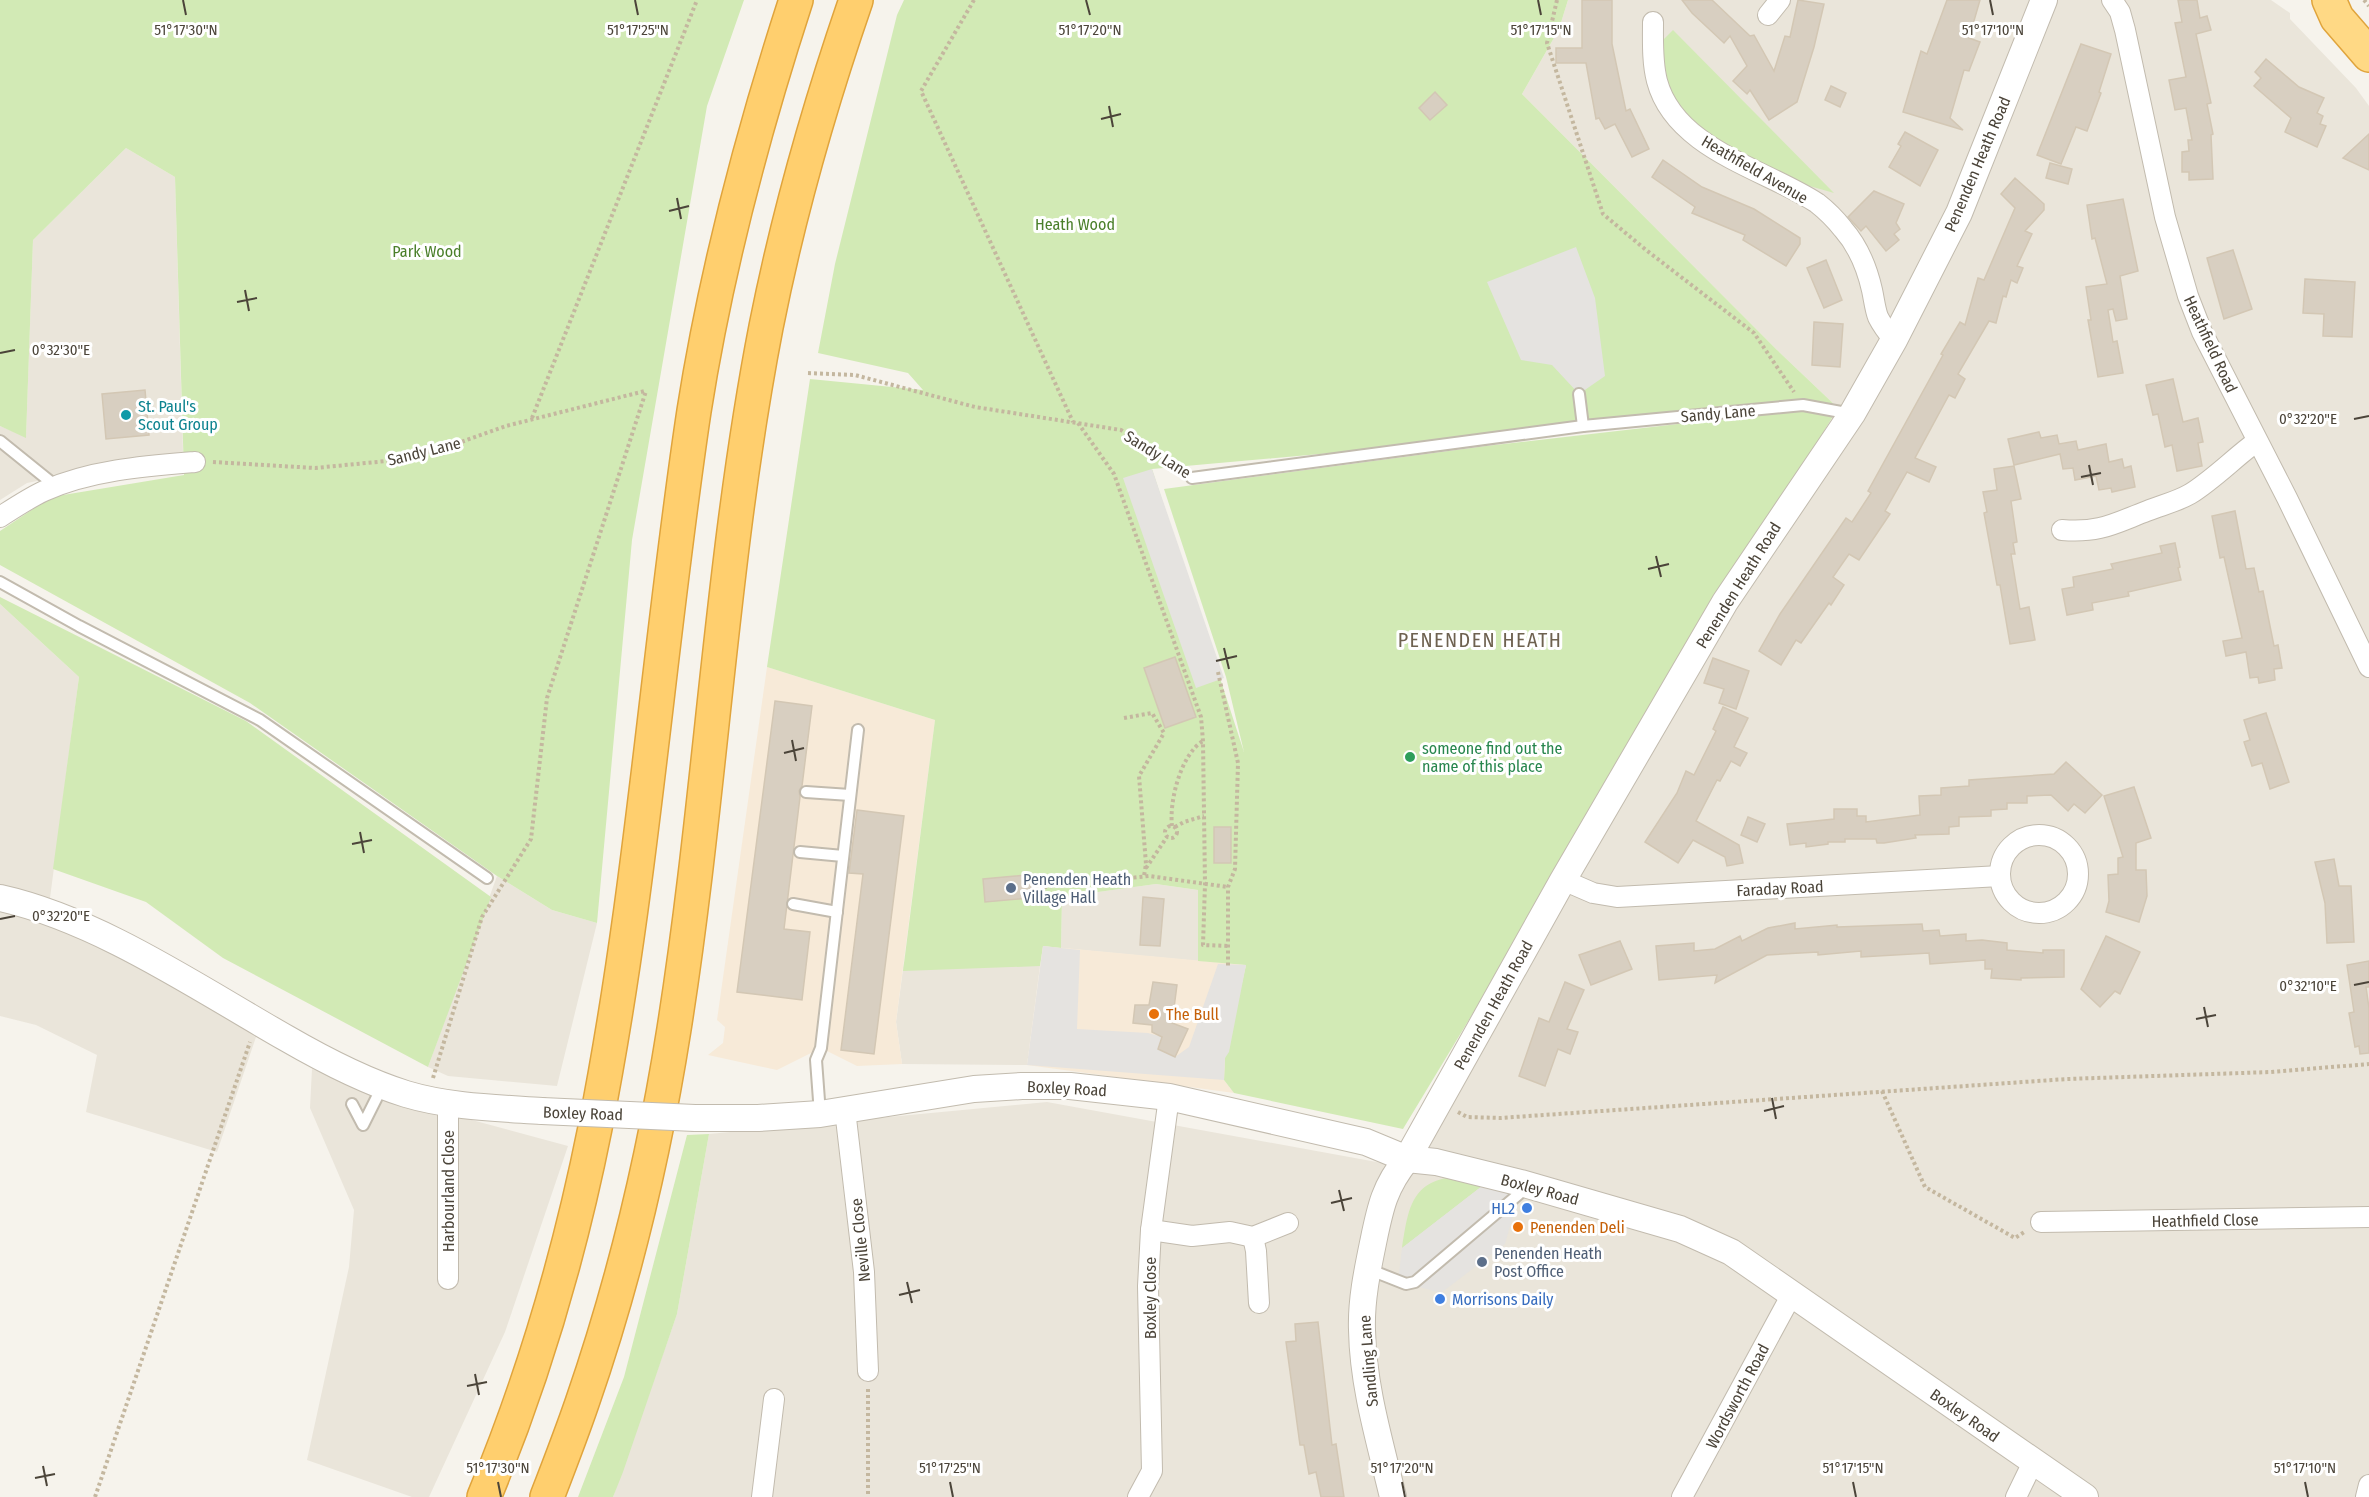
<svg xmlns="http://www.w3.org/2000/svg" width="2369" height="1497" viewBox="0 0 2369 1497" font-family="'Fira Sans Condensed',sans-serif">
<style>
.residential{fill:#eae5da}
.commercial{fill:#f7ead8}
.green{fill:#d2eab5;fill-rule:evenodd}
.parking{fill:#e5e3e0}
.building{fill:#d8cfc1;stroke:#d3c7b4;stroke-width:1.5}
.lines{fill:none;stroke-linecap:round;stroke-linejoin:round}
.service-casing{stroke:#c2bbae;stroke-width:14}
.minor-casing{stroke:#c2bbae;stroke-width:22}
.tertiary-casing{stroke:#c2bbae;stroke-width:28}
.trunk-casing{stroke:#e0a43c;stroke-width:36}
.motorway-casing{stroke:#e0a43c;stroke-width:36}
.path{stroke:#c4b79f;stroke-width:4;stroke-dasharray:3 3;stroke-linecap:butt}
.service{stroke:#fff;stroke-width:10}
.minor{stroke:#fff;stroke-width:20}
.tertiary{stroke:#fff;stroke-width:26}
.trunk{stroke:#ffd985;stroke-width:33}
.motorway{stroke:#ffcf6e;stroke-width:33}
.tertiary-bridge-casing{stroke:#c2bbae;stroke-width:28;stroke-linecap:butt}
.tertiary-bridge{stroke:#fff;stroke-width:26}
.ticks{fill:none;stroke:#4b4439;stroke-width:2}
.culture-dot{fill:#0f9aa8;stroke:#fff;stroke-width:2}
.leisure-dot{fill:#2e9e5b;stroke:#fff;stroke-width:2}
.service-dot{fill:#5c6f8a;stroke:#fff;stroke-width:2}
.food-dot{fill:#e8710a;stroke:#fff;stroke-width:2}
.shop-dot{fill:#3f7fe0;stroke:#fff;stroke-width:2}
.labels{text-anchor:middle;stroke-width:6;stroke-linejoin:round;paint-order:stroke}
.street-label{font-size:16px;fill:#4b4439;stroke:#fff}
.park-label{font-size:16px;fill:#4a7f2a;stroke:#fff}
.culture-label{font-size:16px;fill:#0d838f;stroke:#fff;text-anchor:start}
.leisure-label{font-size:16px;fill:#27864d;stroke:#fff;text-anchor:start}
.service-label{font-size:16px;fill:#4e5e75;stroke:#fff;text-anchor:start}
.food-label{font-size:16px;fill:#c56008;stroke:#fff;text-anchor:start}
.shop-label{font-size:16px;fill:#366cbe;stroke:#fff;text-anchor:end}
.quarter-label{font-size:20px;letter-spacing:1.5px;fill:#6e6250;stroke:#fff}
.ticks-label{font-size:15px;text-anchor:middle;fill:#4b4439;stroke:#fff;stroke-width:6;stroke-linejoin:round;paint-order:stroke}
</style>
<rect width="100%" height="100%" fill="#f6f3ec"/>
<g class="residential">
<path d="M1568,0H2271L2290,13V19L2356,88L2369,106V1497H613L677,1314L709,1134L1047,1102L1393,1165L1838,408L1776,349L1522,94L1559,29Z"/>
<path d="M126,148L175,177L183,452L27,483L0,500V426L26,437L33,240Z"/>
<path d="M0,604L79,677L47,921L104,946L258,1031L217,1152L86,1112L97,1055L36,1025L0,1016Z"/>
<path d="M497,876L552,910L597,923L557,1086L448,1076L428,1067Z"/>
<path d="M1156,884L1198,890V961L1061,948L1062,897Z"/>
<path d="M904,962L1040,966L1027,1065L902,1064L896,1022Z"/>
<path d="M312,1069L390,1098L568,1146L505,1332L429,1497H412L307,1460L349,1267L354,1210L310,1108Z"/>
</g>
<g class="commercial">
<path d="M767,667L935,720L896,1022L902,1064L857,1066L821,1048L777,1070L708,1055L723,1043L725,1027L717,1020Z"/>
<path d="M1043,946L1246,965L1224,1080L1234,1093L1027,1065Z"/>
</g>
<g class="green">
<path d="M0,0H744L707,106L632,540L597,923L552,910L497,876L250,703L0,565V531L51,497L184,475L175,177L126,148L33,240L26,438L0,426Z"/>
<path d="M904,0H1568L1559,29L1522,94L1776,349L1838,408L1403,1129L1234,1093L1224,1080L1225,1058L1246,965L1198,961V890L1156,884L1062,897L1061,948L1043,946L1040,966L903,971L935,720L767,667L810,379L923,390L908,373L818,353L835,264L897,15ZM1756,415L1486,446L1164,489L1226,677L1244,752L1152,469Z"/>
<path d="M1673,30L1834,193L1799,183L1703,134L1668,90L1661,42Z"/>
<path d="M0,597L246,721L491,897L428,1067L223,958L146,902L53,869L79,677L0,604Z"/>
<path d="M709,1134L677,1314L623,1472L613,1497H578L624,1377L687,1135Z"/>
<path d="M1454,1177L1486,1183L1402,1248C1408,1212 1410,1181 1454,1177Z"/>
</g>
<g class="parking">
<path d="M1576,247L1595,298L1605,376L1579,394L1552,365L1521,360L1487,282Z"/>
<path d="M1152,469L1224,678L1196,688L1123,478Z"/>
<path d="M1043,946L1080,950L1077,1029L1148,1033L1162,1037L1159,1049L1175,1057L1189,1047L1218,964L1246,965L1229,1052L1225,1058L1224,1080L1027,1065Z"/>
<path d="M1486,1183L1519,1194L1505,1244L1441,1293L1398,1281L1402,1248Z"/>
</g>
<g class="building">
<path d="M1582,0H1612V44L1626,111L1630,109L1649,149L1632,157L1615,124L1605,129L1599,118L1596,119L1586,63H1556V48H1582Z"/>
<path d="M1682,0H1712L1750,36L1754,35L1774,71L1785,36L1790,37L1798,0L1824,4L1814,47L1797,102L1769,120L1750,90L1747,94L1733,81L1747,66L1730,36L1724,43L1692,13Z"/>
<path d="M1947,0H1980L1969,38L1980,42L1969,71L1964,70L1950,118L1963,130L1903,112L1921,51L1927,54Z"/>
<path d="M2178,0H2197L2200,18L2207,16L2211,30L2196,34L2211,103L2207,104L2213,134L2211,135L2213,179L2189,180V172H2182V152L2189,151L2188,140H2192L2186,108L2175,110L2169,80L2186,77L2175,23L2182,22Z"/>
<path d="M2081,44L2111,54L2099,92L2101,93L2087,131L2076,127L2061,164L2037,155Z"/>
<path d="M2266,59L2299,87L2324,98L2317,113L2323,116L2320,124L2326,126L2317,147L2285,132L2291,118L2254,86L2261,78L2255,72Z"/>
<path d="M1831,86L1846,93L1840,107L1825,100Z"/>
<path d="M1435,92L1447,105L1430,120L1419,108Z"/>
<path d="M1905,132L1938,150L1920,186L1889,167L1901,146L1898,144Z"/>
<path d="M2369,134V170L2343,158Z"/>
<path d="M1663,160L1702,187L1754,209L1800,238V244L1786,266L1743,240L1745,235L1692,213L1695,207L1652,177Z"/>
<path d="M2050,163L2072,169L2068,184L2046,178Z"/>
<path d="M2015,178L2044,204V210L2025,231L2032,234L2017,266L2023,268L2017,283L2011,280L2006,297L2003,296L1996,323L1989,321L1958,374L1965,379L1955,398L1949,395L1915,458L1936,467L1929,482L1907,472L1885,511L1890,514L1859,560L1849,554L1833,577L1844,585L1831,605L1829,603L1801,643L1796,640L1781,665L1759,651L1780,614L1846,518L1852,522L1871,493L1868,491L1943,355L1941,354L1960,322L1965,325L1978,278L1984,280L2015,208L2001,194Z"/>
<path d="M1874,191L1904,204L1896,223L1900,229L1894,234L1899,240L1886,251L1866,226L1861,231L1848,217Z"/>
<path d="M2123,199L2138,271L2120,276L2127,319L2116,321L2113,309L2108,310L2113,342L2117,341L2123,373L2098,377L2088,320H2091L2086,287L2107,284L2095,238L2092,239L2087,205Z"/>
<path d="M2233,250L2252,309L2224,319L2207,258Z"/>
<path d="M1826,260L1842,300L1824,308L1807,268Z"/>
<path d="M2305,279L2355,282L2352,337L2323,336L2324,314L2303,313Z"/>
<path d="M1814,322L1843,324L1840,367L1812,365Z"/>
<path d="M2173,379L2183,422L2198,418L2203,442L2198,443L2202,466L2177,471L2172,445L2165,447L2158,414L2153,415L2146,385Z"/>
<path d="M145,390L149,435L106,439L102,394Z"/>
<path d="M2039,432L2041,438L2057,435L2059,444L2076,441L2078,450L2106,444L2109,462L2122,459L2124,468L2131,466L2135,487L2112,492L2111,488L2099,490L2096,476L2075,480L2073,468L2063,469L2060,454L2014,465L2008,439Z"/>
<path d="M2014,466L2021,499L2011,501L2017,542L2013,543L2015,554H2011L2020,609L2029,607L2035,640L2010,644L2000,585H1997L1984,513L1987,512L1983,492L1997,490L1994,469Z"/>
<path d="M2235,511L2246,569L2254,568L2259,592L2263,591L2274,646L2278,645L2282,668L2274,669L2275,680L2259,683L2258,677L2250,678L2246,652L2226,656L2223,641L2242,638L2224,557L2220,558L2212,516Z"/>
<path d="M2175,543L2180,567L2178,568L2181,580L2128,592L2129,596L2092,603L2093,610L2067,615L2062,589L2074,587L2073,577L2113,569L2111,564L2162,553L2160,546Z"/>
<path d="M1175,657L1196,717L1165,728L1144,668Z"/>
<path d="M1713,658L1749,671L1736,709L1719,703L1724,689L1704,683Z"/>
<path d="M775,701L812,706L802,786L799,791L800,797L784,929L810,932L802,1000L737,992Z"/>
<path d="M1723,707L1748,718L1734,747L1747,753L1740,766L1731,761L1720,781L1717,780L1696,821L1739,845L1743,863L1727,866L1725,857L1693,840L1678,863L1645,842L1677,793L1686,771L1694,775L1716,731L1713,729Z"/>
<path d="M2266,713L2289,782L2270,789L2262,763L2252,766L2244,742L2250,740L2244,720Z"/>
<path d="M2066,762L2102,795L2085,813L2074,804L2068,811L2051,795L2027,796V803H2007V809L1991,810V816L1959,817V826L1949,827V834L1915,835L1916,838L1884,843H1877L1876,839H1845V842H1828V844L1806,847V843L1790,845L1787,824L1834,819V809H1857V816H1866V822L1920,815L1919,796L1941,795V788L1969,786V780L2054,774Z"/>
<path d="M2134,787L2151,838L2136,843V870H2146L2147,896L2139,922L2106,912L2109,901L2108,875L2118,874V858L2123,857L2104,796Z"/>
<path d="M857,810L904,816L874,1054L841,1050L863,874L849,873Z"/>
<path d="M1748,817L1765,824L1757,842L1741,835Z"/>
<rect x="1214" y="827" width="17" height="36"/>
<path d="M2334,859L2339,886H2351L2354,942L2327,943L2325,903L2315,862Z"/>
<path d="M1036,874L1039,897L985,902L983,879Z"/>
<path d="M1143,897L1164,899L1160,946L1140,945Z"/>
<path d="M1795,923V929L1837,925V927L1922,924L1923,931L1939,930L1940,936L1966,934V941L1982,940L2007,943V950L2043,953V950H2064V977L2021,978V980L1991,978L1992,969H1985V960L1930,964L1929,953L1861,957V951L1818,955V952L1767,955L1715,983L1717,975L1659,980L1656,946L1694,943V951L1715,949L1740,936L1742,941L1768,928Z"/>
<path d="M2106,936L2140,952L2120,994L2115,991L2100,1007L2081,989Z"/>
<path d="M1620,941L1632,969L1591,985L1579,955Z"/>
<path d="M2369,961V987H2366L2369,1008V1053L2360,1054L2359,1046L2355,1047L2349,1013L2354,1012L2347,965Z"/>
<path d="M1153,982L1177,985L1172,1023L1188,1029L1175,1057L1158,1049L1162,1037L1152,1032V1025L1133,1023L1135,1005H1149Z"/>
<path d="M1565,982L1584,990L1567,1029L1578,1032L1570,1054L1558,1049L1545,1086L1519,1076L1539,1018L1549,1022Z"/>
<path d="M1318,1322L1332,1445L1336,1444L1344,1497H1321L1316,1472L1309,1474L1304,1445H1300L1286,1342L1296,1341L1295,1324Z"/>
</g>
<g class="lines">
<defs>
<g id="service">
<path d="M1579,394L1583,426"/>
<path d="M0,441L57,487"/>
<path d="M1192,478L1583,426L1803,405L1852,414"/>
<path d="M0,582L79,626L260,720L487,878"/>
<path d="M806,792L850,795"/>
<path d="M800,852L843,856"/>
<path d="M793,904L837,912"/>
<path d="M352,1104L363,1125L383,1085"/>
<path d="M820,1114L816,1060L821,1048L858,730"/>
<path d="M1368,1269L1406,1284L1415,1282L1519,1194L1521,1183"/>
</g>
<g id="minor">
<path d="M2112,0L2120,12L2125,30L2165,217L2188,296L2202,332L2287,498L2369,667"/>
<path d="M1768,15L1780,0"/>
<path d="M1653,22C1653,41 1652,62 1657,81C1675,149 1765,169 1817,203C1826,210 1836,220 1843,229C1858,246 1867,268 1872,290C1874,299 1875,309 1878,317C1882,325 1888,333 1894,340"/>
<path d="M0,517C14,508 29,498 44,491C91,470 146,466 195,462"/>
<path d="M2062,530C2100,533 2113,524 2147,511C2162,505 2176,502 2190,494C2214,479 2234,458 2256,442"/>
<circle cx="2039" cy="874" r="39"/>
<path d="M1563,880L1593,893L1617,897L2000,876"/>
<path d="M845,1110L864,1272L868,1371"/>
<path d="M2041,1222L2369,1217"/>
<path d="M1151,1230L1192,1236L1230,1232L1253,1237L1288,1223"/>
<path d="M1253,1237L1256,1251L1259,1303"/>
<path d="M448,1279V1103"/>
<path d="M762,1497L774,1399"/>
<path d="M1138,1497L1152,1471L1148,1286L1151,1230L1169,1097"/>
<path d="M1682,1497L1792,1294"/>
<path d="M2016,1497L2033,1462"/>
<path d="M2366,1497L2369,1485"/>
</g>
<g id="tertiary">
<path d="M0,898C99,920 198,988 286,1038C324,1060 364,1081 406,1094C449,1107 497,1108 542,1111"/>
<path d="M695,1118H758L820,1114L974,1089L1022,1086H1070L1169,1097L1366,1142L1407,1159L1436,1162L1521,1183L1680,1229L1731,1252L2085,1497"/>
<path d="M1393,1497C1380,1442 1363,1387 1362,1330C1361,1301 1367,1272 1373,1243C1380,1209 1384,1187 1407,1159L1563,880L1725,602L1852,414L1894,340L1959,213L2044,0"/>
</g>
<path id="trunk" d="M2329,0L2337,18L2369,55"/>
<g id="motorway">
<path d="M484,1497C533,1379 570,1253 595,1128C642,891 658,650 694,411C716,271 752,135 796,0"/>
<path d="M547,1497C559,1466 571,1435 582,1403C624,1282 654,1156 674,1029C711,796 721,559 766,327C788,216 819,107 856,0"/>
</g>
</defs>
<use href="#service" class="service-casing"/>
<use href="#minor" class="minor-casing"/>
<use href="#tertiary" class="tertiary-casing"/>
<use href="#trunk" class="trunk-casing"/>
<use href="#motorway" class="motorway-casing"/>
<g class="path">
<path d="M974,0L921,91L1073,422"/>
<path d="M1557,0L1547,43L1603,214L1646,250L1754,333L1794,392"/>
<path d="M2364,0L2369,6"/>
<path d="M808,373L855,375L975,407L1121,430L1182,471"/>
<path d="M532,418L697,0"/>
<path d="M1078,423L1114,474L1201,717L1203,741L1205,884L1203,945L1228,946"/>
<path d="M213,462L315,468L397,460L450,446L506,426L645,391"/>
<path d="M1218,672L1238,763L1235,869L1228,887V968"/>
<path d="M1124,718L1152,713L1164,733L1139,776L1146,864L1144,876"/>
<circle cx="1171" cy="832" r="6"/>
<path d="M1172,826C1169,801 1181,754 1203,741"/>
<path d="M1175,827L1184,822L1204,816"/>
<path d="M1146,868L1167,837"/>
<path d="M1044,887L1149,876L1228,887"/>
<path d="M433,1078L482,917L531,839L547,698L646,391"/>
<path d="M1882,1091L1925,1187L2015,1238L2026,1231"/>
<path d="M1458,1112L1467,1117L1500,1118L2067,1079L2271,1072L2369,1064"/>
<path d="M868,1389V1497"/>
<path d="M95,1497L250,1042"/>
</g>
<use href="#service" class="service"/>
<use href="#minor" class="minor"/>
<use href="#tertiary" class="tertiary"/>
<use href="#trunk" class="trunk"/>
<use href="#motorway" class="motorway"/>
<defs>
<path id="tertiary-bridge" d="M542,1111L695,1118"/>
</defs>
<use href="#tertiary-bridge" class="tertiary-bridge-casing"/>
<use href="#tertiary-bridge" class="tertiary-bridge"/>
</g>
<path class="ticks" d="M183,0L186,15M635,0L638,15M1086,0L1090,15M1538,0L1541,15M1990,0L1993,15M1109,106L1113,127M1101,119L1121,114M677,198L681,219M669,211L689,206M245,290L249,311M237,302L257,298M0,353L15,350M2354,419L2369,416M2089,465L2093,485M2081,477L2101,473M1656,556L1661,577M1648,569L1669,564M1224,648L1229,669M1216,661L1237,656M792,740L796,761M784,753L804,748M360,832L364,853M352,844L372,840M0,919L15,916M2354,985L2369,982M2204,1007L2208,1027M2196,1019L2216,1015M1772,1098L1776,1119M1764,1111L1784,1106M1339,1190L1344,1211M1331,1203L1352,1198M907,1282L912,1303M899,1295L920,1290M475,1374L479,1395M467,1386L487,1382M43,1466L47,1486M35,1478L55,1474M498,1482L501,1497M950,1482L953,1497M1402,1482L1405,1497M1853,1482L1856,1497M2305,1482L2308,1497"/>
<circle class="culture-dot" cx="126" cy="415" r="6"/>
<circle class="leisure-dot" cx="1410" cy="757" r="6"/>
<g class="service-dot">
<circle cx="1011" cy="888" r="6"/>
<circle cx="1482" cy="1262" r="6"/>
</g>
<g class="food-dot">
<circle cx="1154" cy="1014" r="6"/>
<circle cx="1518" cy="1227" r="6"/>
</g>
<g class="shop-dot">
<circle cx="1527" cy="1208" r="6"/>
<circle cx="1440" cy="1299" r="6"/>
</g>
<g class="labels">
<g class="street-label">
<text transform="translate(1977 164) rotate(-67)" y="6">Penenden Heath Road</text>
<text transform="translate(1755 169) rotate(30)" y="6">Heathfield Avenue</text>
<text transform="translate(2211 344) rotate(65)" y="6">Heathfield Road</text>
<text transform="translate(1718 413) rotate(-5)" y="6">Sandy Lane</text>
<text transform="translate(424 451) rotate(-14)" y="6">Sandy Lane</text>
<text transform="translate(1158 454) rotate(32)" y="6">Sandy Lane</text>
<text transform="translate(1738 585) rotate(-58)" y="6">Penenden Heath Road</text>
<text transform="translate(1780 888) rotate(-3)" y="6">Faraday Road</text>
<text transform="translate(1493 1005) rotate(-61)" y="6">Penenden Heath Road</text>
<text transform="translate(1067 1088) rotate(3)" y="6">Boxley Road</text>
<text transform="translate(583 1113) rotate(2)" y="6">Boxley Road</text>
<text transform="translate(1540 1189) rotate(15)" y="6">Boxley Road</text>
<text transform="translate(448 1191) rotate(-90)" y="6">Harbourland Close</text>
<text transform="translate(2205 1220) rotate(-1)" y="6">Heathfield Close</text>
<text transform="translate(860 1240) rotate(-96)" y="6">Neville Close</text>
<text transform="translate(1150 1298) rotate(-90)" y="6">Boxley Close</text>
<text transform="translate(1368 1361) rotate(-95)" y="6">Sandling Lane</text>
<text transform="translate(1737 1396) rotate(-62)" y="6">Wordsworth Road</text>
<text transform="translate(1965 1415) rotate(35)" y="6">Boxley Road</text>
</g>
<g class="park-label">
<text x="1075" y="230">Heath Wood</text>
<text x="427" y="257">Park Wood</text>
</g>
<g class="culture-label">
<text x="138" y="412">St. Paul's<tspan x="138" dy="18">Scout Group</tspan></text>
</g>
<g class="leisure-label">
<text x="1422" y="754">someone find out the<tspan x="1422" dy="18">name of this place</tspan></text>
</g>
<g class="service-label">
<text x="1023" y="885">Penenden Heath<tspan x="1023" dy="18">Village Hall</tspan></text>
<text x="1494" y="1259">Penenden Heath<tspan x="1494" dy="18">Post Office</tspan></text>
</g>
<g class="food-label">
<text x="1166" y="1020">The Bull</text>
<text x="1530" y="1233">Penenden Deli</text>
</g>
<g class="shop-label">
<text x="1515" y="1214">HL2</text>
<text x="1452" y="1305" text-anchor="start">Morrisons Daily</text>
</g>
<g class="quarter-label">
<text x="1480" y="647">PENENDEN HEATH</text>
</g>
</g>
<g class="ticks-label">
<text x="186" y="35">51°17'30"N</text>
<text x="638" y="35">51°17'25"N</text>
<text x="1090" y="35">51°17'20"N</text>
<text x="1541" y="35">51°17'15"N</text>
<text x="1993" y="35">51°17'10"N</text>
<text x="61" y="355">0°32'30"E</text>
<text x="2308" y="424">0°32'20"E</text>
<text x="61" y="921">0°32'20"E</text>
<text x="2308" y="991">0°32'10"E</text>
<text x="498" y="1473">51°17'30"N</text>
<text x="950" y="1473">51°17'25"N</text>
<text x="1402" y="1473">51°17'20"N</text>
<text x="1853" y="1473">51°17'15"N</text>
<text x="2305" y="1473">51°17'10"N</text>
</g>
</svg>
